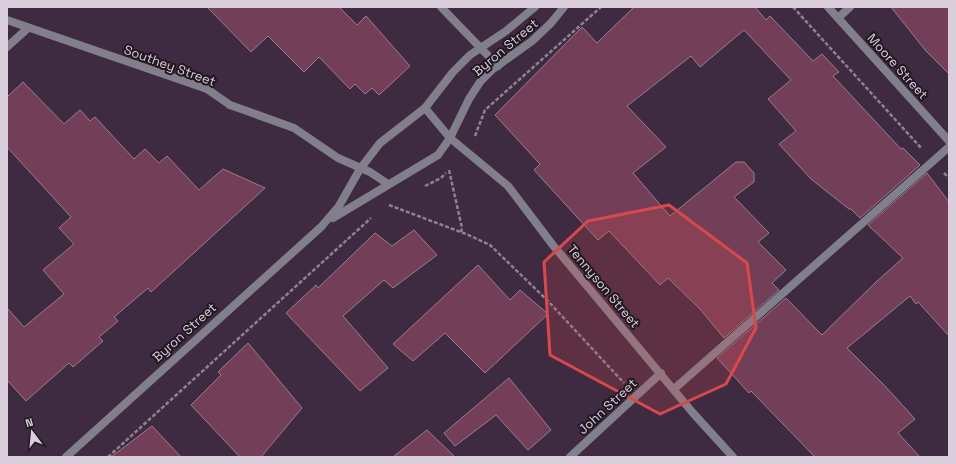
<svg xmlns="http://www.w3.org/2000/svg" width="956" height="464" viewBox="0 0 956 464" font-family="'Space Grotesk',sans-serif">
<style>
.building{fill:#733e57;stroke:#9e7c8b}
.lines{fill:none;stroke-linecap:round;stroke-linejoin:round}
.path{stroke:#918092;stroke-width:2.5;stroke-dasharray:4 2;stroke-linecap:butt}
.lane{stroke:#827f8d;stroke-width:8}
.street{stroke:#827f8d;stroke-width:8}
.marked{fill:#d7494c;fill-opacity:0.2;stroke:#d7494c;stroke-width:3;stroke-linejoin:round}
.labels{text-anchor:middle;stroke-width:4;stroke-linejoin:round;paint-order:stroke}
.street-label{font-size:13px;fill:#dbcedc;stroke:#211822}
</style>
<rect width="100%" height="100%" fill="#3f2b41"/>
<g class="building">
<path d="M207,7H339L357,25L366,16L410,66L379,95L372,88L365,94L355,84L350,89L319,57L304,72L268,36L251,52Z"/>
<path d="M634,7H755L766,20L770,16L813,61L822,54L839,72L833,76L901,149L903,148L920,165L860,218L851,209H849L811,179L779,144L796,131L768,99L791,80L744,30L700,67L691,56L627,106L666,147L633,173L670,216L736,162H744L754,173V182L734,197L769,233L758,242L786,270L772,283L779,290L724,338L700,309L668,278L660,285L609,231L598,240L534,170L540,164L495,115L582,27L597,43Z"/>
<path d="M891,7H949V74L926,51Z"/>
<path d="M23,82L64,124L80,110L90,121L95,117L134,159L145,149L159,163L167,156L199,190L223,169L265,188L151,292L148,288L114,317L118,321L99,337L103,341L73,367L69,363L26,401L7,380V308L24,327L64,294L43,270L74,244L59,228L71,217L7,147V97Z"/>
<path d="M927,173L949,202V336L918,302L916,304L910,296L847,348L885,386L915,419L898,433L920,457H815L751,391L749,393L717,358L786,298L822,335L876,282L903,258L868,225Z"/>
<path d="M414,230L437,255L393,288L384,280L343,316L388,368L360,391L286,313L316,285L318,288L375,233L392,246Z"/>
<path d="M478,265L510,300L520,290L548,314L485,373L445,333L413,361L393,344Z"/>
<path d="M248,343L302,408L261,457H240L191,405L221,375L218,372Z"/>
<path d="M509,378L551,430L528,450L496,415L455,446L444,433Z"/>
<path d="M152,426L181,457H111Z"/>
<path d="M427,430L455,457H393Z"/>
</g>
<g class="lines">
<g class="path">
<path d="M793,7L922,149"/>
<path d="M475,136L485,110L601,7"/>
<path d="M449,170L462,228L461,232"/>
<path d="M944,173L949,178"/>
<path d="M425,186L441,178L446,173"/>
<path d="M389,205L466,234L490,245L547,300L624,383"/>
<path d="M108,457L371,218"/>
</g>
<g class="lane">
<path d="M838,18L850,7"/>
<path d="M207,89L230,105"/>
<path d="M674,389L949,147"/>
</g>
<g class="street">
<path d="M441,7L498,66"/>
<path d="M828,7L949,141"/>
<path d="M7,20L207,89"/>
<path d="M7,47L28,28"/>
<path d="M230,105L294,128L338,158L370,172L388,184"/>
<path d="M425,108L450,138L508,186L552,244L693,413L733,457"/>
<path d="M333,218L438,155L450,138L469,99L480,82L493,69L532,41L551,23L564,7"/>
<path d="M66,457L321,227L339,206L360,169L380,143L425,108L453,72L470,55L506,31L535,7"/>
<path d="M570,457L661,373"/>
</g>
</g>
<path class="marked" d="M669,205L747,263L756,328L726,384L660,414L550,355L544,262L588,221Z"/>
<g class="labels">
<g class="street-label">
<text transform="translate(505 47) rotate(-40)" y="5">Byron Street</text>
<text transform="translate(170 65) rotate(20)" y="5">Southey Street</text>
<text transform="translate(898 66) rotate(48)" y="5">Moore Street</text>
<text transform="translate(604 286) rotate(50)" y="5">Tennyson Street</text>
<text transform="translate(184 332) rotate(-42)" y="5">Byron Street</text>
<text transform="translate(607 406) rotate(-43)" y="5">John Street</text>
</g>
</g>
<rect width="956" height="464" fill="none" stroke="#dbcedc" stroke-width="16"/>
<g transform="translate(32 432) rotate(344)" stroke="#211822" stroke-width="3" paint-order="stroke">
<path d="M0-3L7 15L0 10L-7 15Z" fill="#dbcedc"/>
<text y="-6" font-size="11" font-weight="bold" text-anchor="middle" fill="#dbcedc">N</text>
</g>
</svg>
